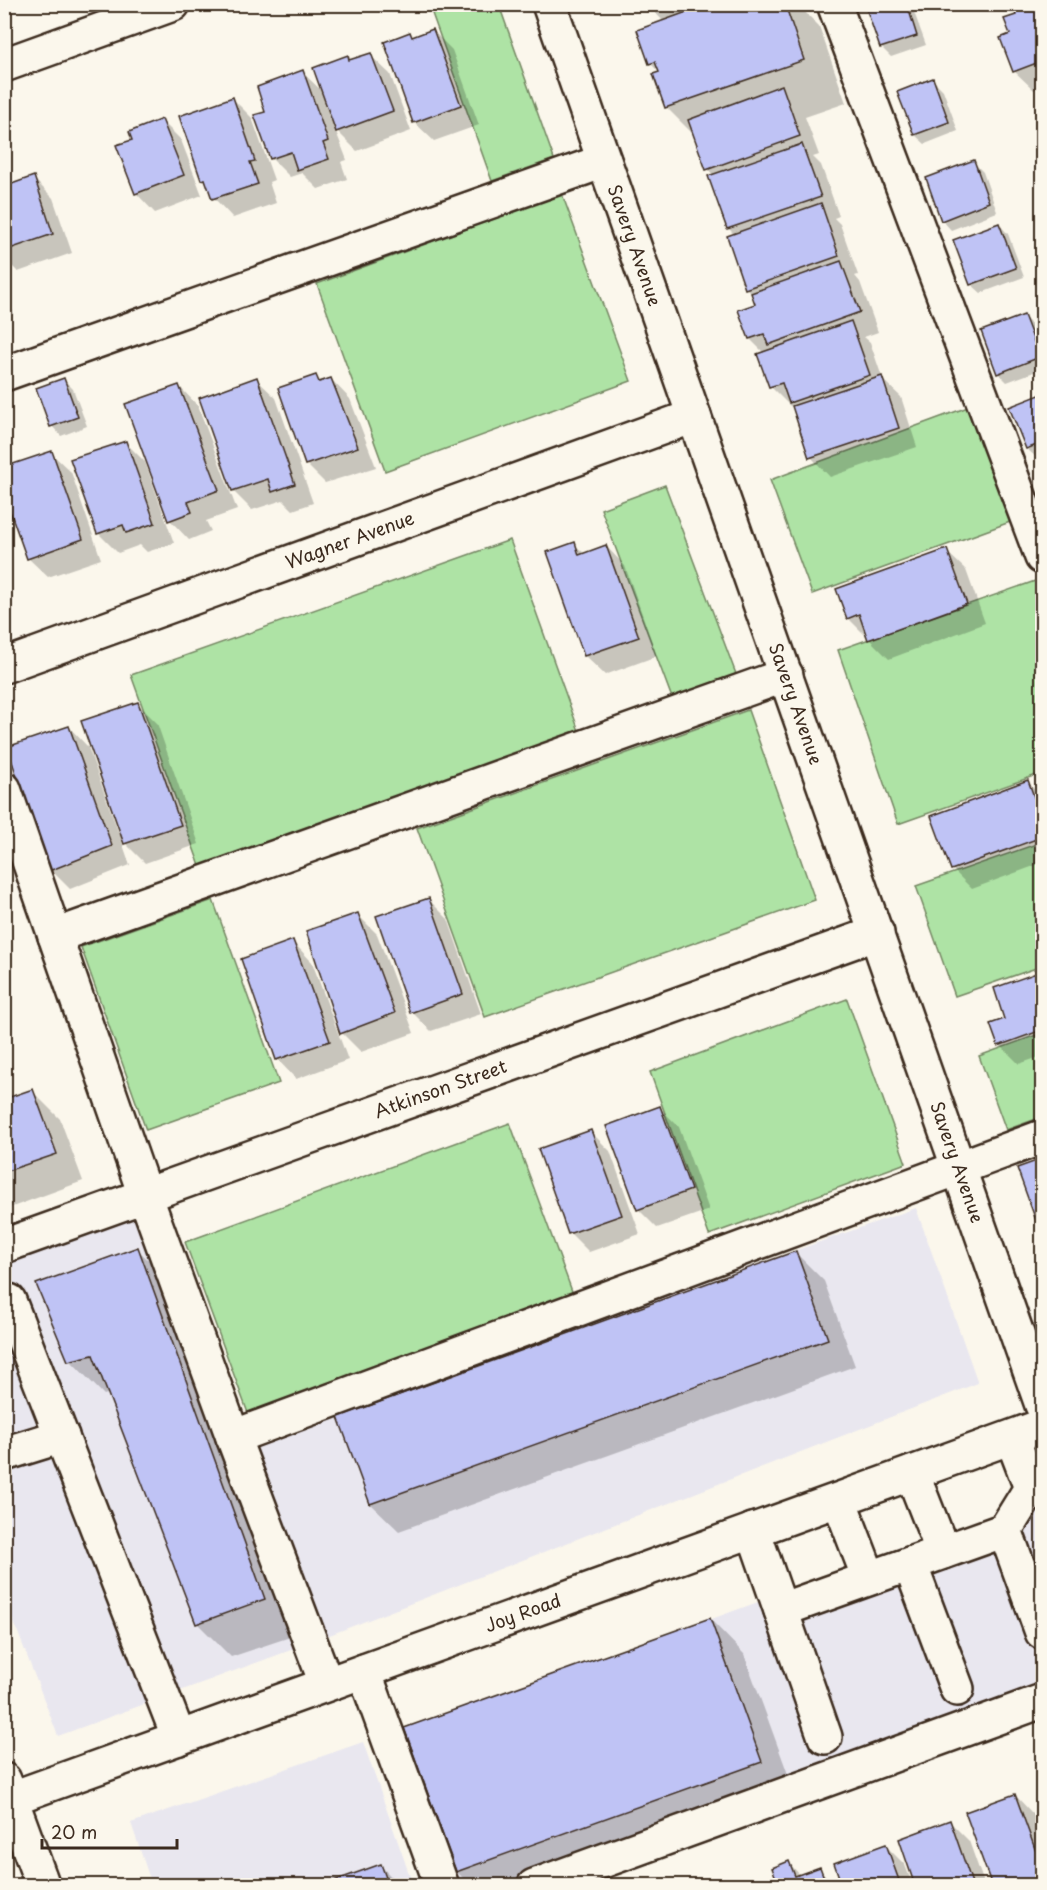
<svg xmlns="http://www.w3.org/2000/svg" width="1047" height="1890" viewBox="0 0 1047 1890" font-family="'Playpen Sans',sans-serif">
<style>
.built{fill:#e9e7ef}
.green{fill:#aee3a5;stroke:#748662;stroke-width:1.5}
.shadow{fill:#0003}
.building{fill:#bfc3f5;stroke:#3b2a1e;stroke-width:1.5}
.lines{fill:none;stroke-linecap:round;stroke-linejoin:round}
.minor-casing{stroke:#3b2a1e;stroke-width:38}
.minor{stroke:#fbf7ec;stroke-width:33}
.labels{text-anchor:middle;stroke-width:6;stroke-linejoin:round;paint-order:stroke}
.street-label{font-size:18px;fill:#3b2a1e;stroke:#fbf7ec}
</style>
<rect width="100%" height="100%" fill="#fbf7ec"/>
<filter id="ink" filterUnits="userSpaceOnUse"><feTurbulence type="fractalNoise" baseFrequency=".0167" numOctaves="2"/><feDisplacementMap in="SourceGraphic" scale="12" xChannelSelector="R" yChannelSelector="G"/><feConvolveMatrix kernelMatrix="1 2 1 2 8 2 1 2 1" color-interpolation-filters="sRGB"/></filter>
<g filter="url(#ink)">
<g class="built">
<path d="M916,1208L978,1383L291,1650L58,1736L5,1599V1261L139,1214L221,1453Z"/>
<path d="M1042,1498V1691L510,1885H453L398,1734Z"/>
<path d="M363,1742L413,1885H152L131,1823Z"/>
</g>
<g class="green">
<path d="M429,5H499L554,159L492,181Z"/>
<path d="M562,194L631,381L385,471L317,284Z"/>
<path d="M968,407L1010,522L812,594L770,480Z"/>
<path d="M665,485L736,674L672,698L601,509Z"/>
<path d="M510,540L579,731L200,866L131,675Z"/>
<path d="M1038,580L1042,593V773L898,824L838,650Z"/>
<path d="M748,710L815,900L485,1017L417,828Z"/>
<path d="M1042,842V966L955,996L916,886Z"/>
<path d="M213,900L279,1083L146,1130L81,947Z"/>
<path d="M847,999L906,1163L709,1235L650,1072Z"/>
<path d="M1042,1033V1117L1006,1130L979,1056Z"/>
<path d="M510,1123L573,1294L248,1413L185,1242Z"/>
</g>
<g class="shadow">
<path d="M647,4H826L805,12L819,26L846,103L805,117L819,155L813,157L821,165L839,216L834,218L840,224L858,275L855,276L860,282L878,332L864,337L870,342L883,380L901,397L917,447L830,477L811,457L793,405L790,406L770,386L764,353L750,339L756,305L753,295L746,288L735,235L728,228L714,176L708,169L696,137L666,107L660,73L650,63L664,22Z"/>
<path d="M880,4H911L926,45L891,57L881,47Z"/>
<path d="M1018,4H1042V91L1041,87L1034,90L1014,71L1012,35L1018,16Z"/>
<path d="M433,31L452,50L479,125L434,141L414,122L410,34L414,38Z"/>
<path d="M370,55L390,74L411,131L357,151L335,129L347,160L341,162L347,179L318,189L302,173L290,177L271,158L267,112L302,72L324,93L347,57L351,61Z"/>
<path d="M933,80L943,90L958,131L925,144L915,135Z"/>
<path d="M233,99L252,118L274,180L269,182L276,203L233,218L214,198L209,185L203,179Z"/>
<path d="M162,121L181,140L202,195L155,213L136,193Z"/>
<path d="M973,162L983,172L997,212L951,230L942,220Z"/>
<path d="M4,173L16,184L33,178L53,198L72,253L18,272L4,258Z"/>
<path d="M999,224L1008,234L1024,277L981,293L971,284Z"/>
<path d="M4,289L14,314L4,317Z"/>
<path d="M1024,317L1034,327L1042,350V369L1007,382L998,373Z"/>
<path d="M315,377L321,383L331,379L350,399L376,467L325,483L306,464Z"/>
<path d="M256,379L276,398L313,503L293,510L283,500L252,510L229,487L231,486Z"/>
<path d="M64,380L73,389L87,426L61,436L52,426Z"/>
<path d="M179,386L198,406L237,510L206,521L211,531L189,540L170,520Z"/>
<path d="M1042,396V456L1037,458L1027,449L1011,408Z"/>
<path d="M125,442L145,462L174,543L147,552L140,545L118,553L98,533Z"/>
<path d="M51,453L71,472L101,559L48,577L28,558Z"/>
<path d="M574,544L585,554L606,546L625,566L657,656L605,675L585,656Z"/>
<path d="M946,551L966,570L985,623L889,659L848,618Z"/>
<path d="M137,703L157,723L199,844L145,863L121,839L130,865L70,889L51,870L69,727L88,747L119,834L122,833Z"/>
<path d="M1027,782L1042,797V863L972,889L952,869Z"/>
<path d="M428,899L448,919L481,1014L431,1031L412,1012Z"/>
<path d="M358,915L377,934L414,1033L361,1052L342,1033Z"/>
<path d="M293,942L312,962L348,1060L296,1079L277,1059Z"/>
<path d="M1042,973V1056L1019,1064L1000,1045L1006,1020L996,989Z"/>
<path d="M32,1091L60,1119L83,1181L4,1210V1101Z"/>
<path d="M660,1108L679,1127L709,1210L657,1228L638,1209Z"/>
<path d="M591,1132L610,1151L640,1234L589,1252L570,1233Z"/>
<path d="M1042,1160V1233L1019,1169Z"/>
<path d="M137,1249L172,1283L299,1634L231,1657L197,1623L110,1393L104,1395L70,1360Z"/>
<path d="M796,1253L824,1281L855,1366L399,1531L371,1504L340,1418Z"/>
<path d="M710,1619L744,1654L796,1796L548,1886H471L457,1872L406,1729Z"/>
<path d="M1015,1795L1034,1815L1042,1837V1886H993Z"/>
<path d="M950,1822L969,1841L985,1886H917Z"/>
<path d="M886,1846L905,1865L913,1886H844Z"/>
<path d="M789,1863L801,1876L819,1869L836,1886H774L780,1883Z"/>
<path d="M381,1866L400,1886H325Z"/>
</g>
<g class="building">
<path d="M709,4H785L804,60L665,108L653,74L659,72L655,62L649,64L637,30Z"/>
<path d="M876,4H907L917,36L880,48L866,8Z"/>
<path d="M1018,4H1042V61L1013,72L1000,38L1010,34L1004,19L1016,15L1013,6Z"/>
<path d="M433,29L461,105L413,123L384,42L410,32L412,37Z"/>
<path d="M371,53L393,111L336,132L313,68L348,55L349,60Z"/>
<path d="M303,70L328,141L323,143L329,159L297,170L291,152L270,159L254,115L265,112L257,87Z"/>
<path d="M933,78L949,122L914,135L897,92Z"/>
<path d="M782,85L800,136L706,170L688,120Z"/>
<path d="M233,97L255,161L250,162L258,184L212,199L205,179L201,180L179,116Z"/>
<path d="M162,119L184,175L135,194L116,145L132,140L129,132Z"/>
<path d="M802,144L821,197L727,229L708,176Z"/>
<path d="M974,160L989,202L941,221L926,178Z"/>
<path d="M4,173L9,185L34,176L53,234L4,251Z"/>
<path d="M821,203L839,256L745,289L727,236Z"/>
<path d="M999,223L1016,268L970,285L953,240Z"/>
<path d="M841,261L860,312L768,345L764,334L749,339L738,310L755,304L751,293Z"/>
<path d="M1024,315L1040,357L997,374L981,331Z"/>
<path d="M851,321L870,375L789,403L782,383L769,387L757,354Z"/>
<path d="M316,375L319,382L331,378L358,447L305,465L278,388Z"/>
<path d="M882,376L899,428L809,458L792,406Z"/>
<path d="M257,377L295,484L272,492L268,479L232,491L199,398Z"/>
<path d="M64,378L78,417L50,427L36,388Z"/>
<path d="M179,385L219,490L188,502L192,512L168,521L125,404Z"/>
<path d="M1042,394V443L1026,449L1009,407Z"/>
<path d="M126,441L155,523L126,533L123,525L97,534L70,459Z"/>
<path d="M52,451L83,539L27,559L4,494V467Z"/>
<path d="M575,542L579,555L606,545L639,637L584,656L547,552Z"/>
<path d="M947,549L967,604L868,640L859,614L847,619L836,589Z"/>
<path d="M138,702L181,825L124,844L81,721Z"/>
<path d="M69,726L112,846L49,871L7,747Z"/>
<path d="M1028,780L1042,819V837L951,870L931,816Z"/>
<path d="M429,898L463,994L410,1013L376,916Z"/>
<path d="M358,913L395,1013L340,1034L306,931Z"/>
<path d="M293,940L330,1041L276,1060L241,959Z"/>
<path d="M1042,971V1030L998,1046L990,1024L1004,1019L994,988Z"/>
<path d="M33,1089L57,1154L4,1172V1099Z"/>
<path d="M660,1106L691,1190L637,1210L606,1126Z"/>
<path d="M591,1130L622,1215L568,1234L538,1149Z"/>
<path d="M1042,1159V1237L1017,1168Z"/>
<path d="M138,1247L265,1599L196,1624L93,1355L68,1361L36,1284Z"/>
<path d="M796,1251L828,1339L370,1504L338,1417Z"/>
<path d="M710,1618L762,1762L456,1872L404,1728Z"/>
<path d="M1015,1794L1042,1868V1886H992L965,1812Z"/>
<path d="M1042,1804V1818L1038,1805Z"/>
<path d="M950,1820L973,1886H915L899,1839Z"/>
<path d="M886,1844L901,1886H842L834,1863Z"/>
<path d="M789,1861L795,1876L820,1867L827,1886H770L778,1883L772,1868Z"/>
<path d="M381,1864L389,1886H320Z"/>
</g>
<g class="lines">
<defs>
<g id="minor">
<path id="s1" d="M549,4L1042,1405"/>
<path d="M834,4L1042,557"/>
<path d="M4,65L173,4"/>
<path d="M4,374L604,161"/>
<path id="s2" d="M4,666L694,416"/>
<path d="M4,789L145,1195L233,1437L1042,1137"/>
<path d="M55,936L786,675"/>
<path id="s3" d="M4,1246L877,933"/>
<path d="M9,1301L179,1738"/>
<path d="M233,1437L326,1683"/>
<path d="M1012,1438L1031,1488L1005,1530L1042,1632"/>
<path d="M4,1454L62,1436"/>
<path d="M912,1473L943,1552"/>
<path d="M839,1500L869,1578"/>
<path d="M753,1530L825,1737"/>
<path d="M910,1564L957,1689"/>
<path d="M781,1610L1005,1530"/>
<path d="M364,1671L442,1886"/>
<path d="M4,1780L43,1886"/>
<path id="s4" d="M4,1801L1042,1426"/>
<path d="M534,1886L1042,1701"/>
</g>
</defs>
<use href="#minor" class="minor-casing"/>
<use href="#minor" class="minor"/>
</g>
</g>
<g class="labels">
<g class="street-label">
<text dy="6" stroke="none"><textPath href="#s1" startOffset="256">Savery Avenue</textPath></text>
<text dy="6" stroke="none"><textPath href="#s2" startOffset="368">Wagner Avenue</textPath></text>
<text dy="6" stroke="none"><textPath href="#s1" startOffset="742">Savery Avenue</textPath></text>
<text dy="6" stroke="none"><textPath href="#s3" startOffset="464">Atkinson Street</textPath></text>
<text dy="6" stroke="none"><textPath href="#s1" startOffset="1228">Savery Avenue</textPath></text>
<text dy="6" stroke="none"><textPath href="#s4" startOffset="552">Joy Road</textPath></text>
</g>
</g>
<rect width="1047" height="1890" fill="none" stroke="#fbf7ec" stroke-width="24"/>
<rect x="12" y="12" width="1023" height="1866" fill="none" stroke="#3b2a1e" stroke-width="2" filter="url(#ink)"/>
<path d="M42 1839v9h135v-9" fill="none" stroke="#3b2a1e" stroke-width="3"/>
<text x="51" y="1839" font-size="18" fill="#3b2a1e" stroke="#fbf7ec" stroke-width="4.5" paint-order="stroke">20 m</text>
</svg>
